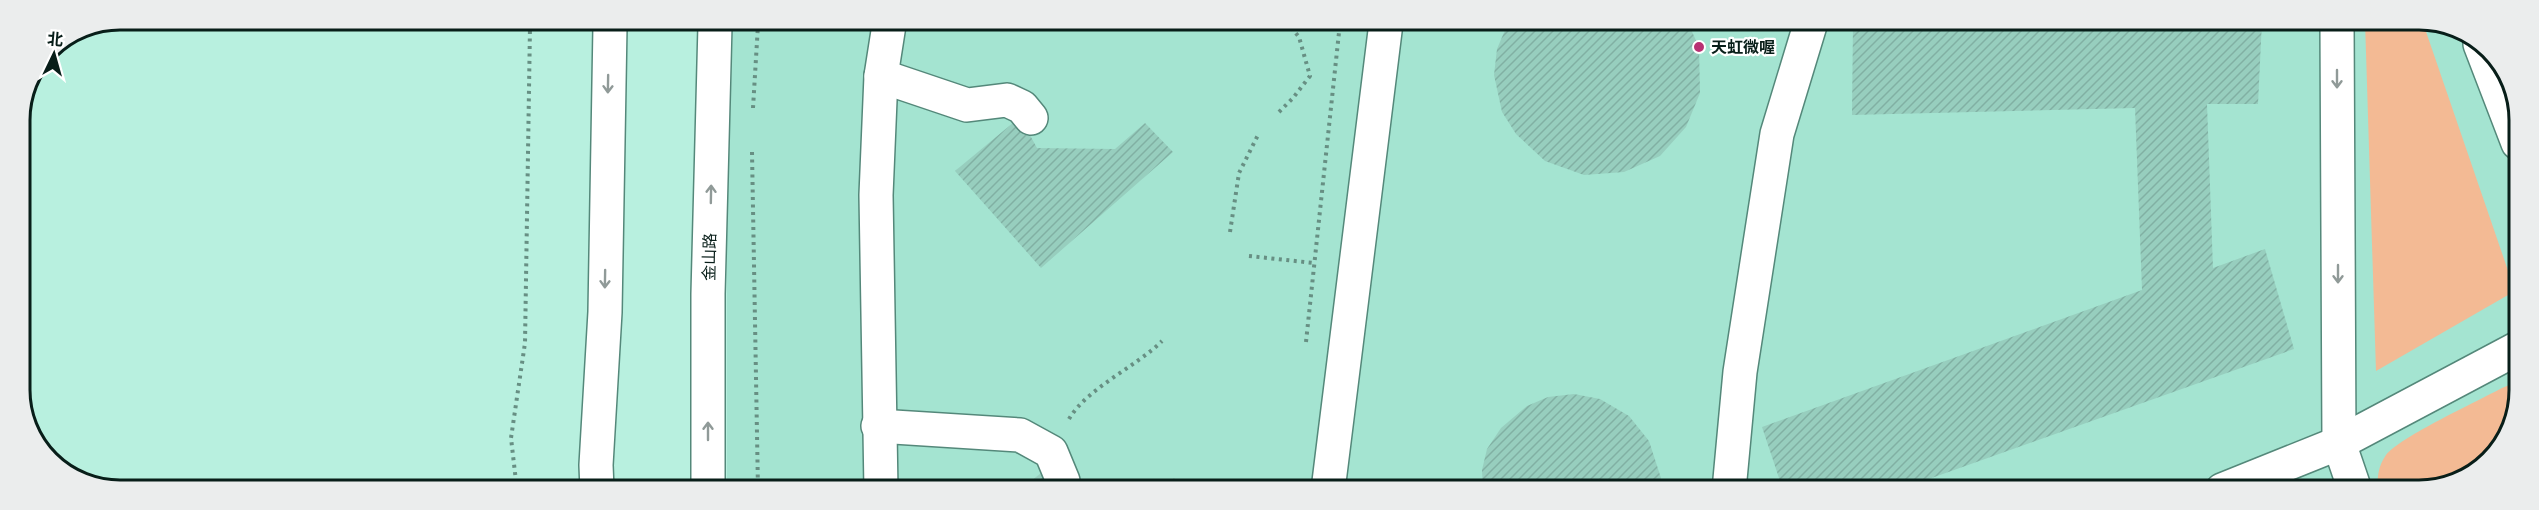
<svg xmlns="http://www.w3.org/2000/svg" width="2539" height="510" viewBox="0 0 2539 510" font-family="'Golos Text','Noto Sans SC',sans-serif">
<style>
.built{fill:#a4e4d1}
.grass{fill:#f3ba94}
.building{fill:url(#building-hatch)}
.lines{fill:none;stroke-linecap:round;stroke-linejoin:round}
.street-casing{stroke:#54887a;stroke-width:36}
.secondary-casing{stroke:#54887a;stroke-width:36}
.path{stroke:#678f83;stroke-width:4;stroke-dasharray:3 4.5;stroke-linecap:butt}
.street{stroke:#fff;stroke-width:33}
.secondary{stroke:#fff;stroke-width:33}
.oneway{stroke:#909a98}
.poi-dot{fill:#b83173;stroke:#fff;stroke-width:2}
.labels{text-anchor:middle;stroke-width:4.5;stroke-linejoin:round;paint-order:stroke}
.poi-label{font-size:16px;font-weight:bold;fill:#081e19;stroke:#fff;text-anchor:start}
.street-label{font-size:16px;fill:#081e19;stroke:#fff}
.rim{fill:none;stroke:#081e19;stroke-width:3}
</style>
<defs>
<pattern id="building-hatch" width="6" height="6" patternUnits="userSpaceOnUse" patternTransform="scale(1.5)"><rect width="6" height="6" fill="#97cebe"/><path d="M-1 1l2-2M0 6l6-6M5 7l2-2" fill="none" stroke="#81b0a3"/></pattern>
</defs>
<rect width="100%" height="100%" fill="#b8f0df"/>
<path class="built" d="M2432,20L2490,49L2517,100L2519,403L2486,465L2425,490H727V219L733,25Z"/>
<g class="grass">
<path d="M2422,20L2515,291L2376,371L2365,21Z"/>
<path d="M2519,381V403L2486,465L2425,490H2378C2377,478 2378,466 2386,455C2400,437 2478,401 2502,388Z"/>
</g>
<g class="building">
<path d="M2262,21L2258,104H2207L2213,268L2265,249L2294,349L1898,490H1783L1762,427L2142,290L2135,108L1852,115L1853,22Z"/>
<path d="M1508,23H1688L1699,47L1700,93L1686,127L1660,156L1624,172L1584,175L1545,161L1516,134L1502,112L1494,75L1497,49Z"/>
<path d="M1020,117L1037,148L1115,149L1145,123L1173,152L1041,268L955,171Z"/>
<path d="M1574,394L1600,399L1629,416L1649,441L1661,478L1659,490H1483L1482,470L1487,449L1501,428L1527,406L1548,397Z"/>
<path d="M1041,473L1059,490H1021Z"/>
<path d="M1174,478L1184,490H1160Z"/>
</g>
<g class="lines">
<defs>
<g id="street">
<path d="M2337,21L2339,443L2355,490"/>
<path d="M2480,44L2518,143"/>
<path d="M881,76L967,105L1007,100L1022,107L1031,118"/>
<path d="M878,426L1020,435L1051,452L1063,481"/>
<path d="M881,490L876,195L881,76L889,25"/>
<path d="M1328,490L1386,23"/>
<path d="M1729,490L1740,372L1777,134L1811,22"/>
<path d="M2222,490L2339,443L2518,348"/>
</g>
<g id="secondary">
<path d="M597,490L596,465L605,312L610,26"/>
<path d="M708,490V294L715,25"/>
</g>
</defs>
<use href="#street" class="street-casing"/>
<use href="#secondary" class="secondary-casing"/>
<g class="path">
<path d="M753,108L758,25"/>
<path d="M1279,112L1293,98L1310,76L1299,37L1288,24"/>
<path d="M752,152L758,490"/>
<path d="M1230,232L1239,173L1259,133"/>
<path d="M1249,256L1314,263"/>
<path d="M1306,342L1340,23"/>
<path d="M1069,419C1087,388 1136,367 1162,341"/>
<path d="M517,490L511,438L525,343L530,26"/>
</g>
<use href="#street" class="street"/>
<use href="#secondary" class="secondary"/>
</g>
<defs><path id="oneway-shaft" d="M-6 0H5M1.5-3L5.5 0L1.5 3" fill="none" stroke-width="1.6" stroke-linecap="round" stroke-linejoin="round" transform="scale(1.5)"/></defs>
<g class="oneway">
<use href="#oneway-shaft" transform="translate(2337 79) rotate(90)"/>
<use href="#oneway-shaft" transform="translate(608 84) rotate(91)"/>
<use href="#oneway-shaft" transform="translate(711 194) rotate(-89)"/>
<use href="#oneway-shaft" transform="translate(2338 274) rotate(90)"/>
<use href="#oneway-shaft" transform="translate(605 279) rotate(91)"/>
<use href="#oneway-shaft" transform="translate(708 431) rotate(-90)"/>
</g>
<circle class="poi-dot" cx="1699" cy="47" r="6"/>
<g class="labels">
<g class="poi-label">
<text x="1711" y="53">天虹微喔</text>
</g>
<g class="street-label">
<text transform="translate(709 257) rotate(-89)" y="6">金山路</text>
</g>
</g>
<path d="M0 0H2539V510H0ZM120 30H2419A90 90 0 0 1 2509 120V390A90 90 0 0 1 2419 480H120A90 90 0 0 1 30 390V120A90 90 0 0 1 120 30Z" fill="#ebeded" fill-rule="evenodd"/>
<path class="rim" d="M120 30H2419A90 90 0 0 1 2509 120V390A90 90 0 0 1 2419 480H120A90 90 0 0 1 30 390V120A90 90 0 0 1 120 30Z"/>
<g transform="translate(54 54) rotate(5)" stroke="#ffffff" stroke-width="4.5" paint-order="stroke">
<path d="M0-4.5L10 22L0 15L-10 22Z" fill="#081e19"/>
<text y="-9" font-size="16" font-weight="bold" text-anchor="middle" fill="#081e19">北</text>
</g>
</svg>
